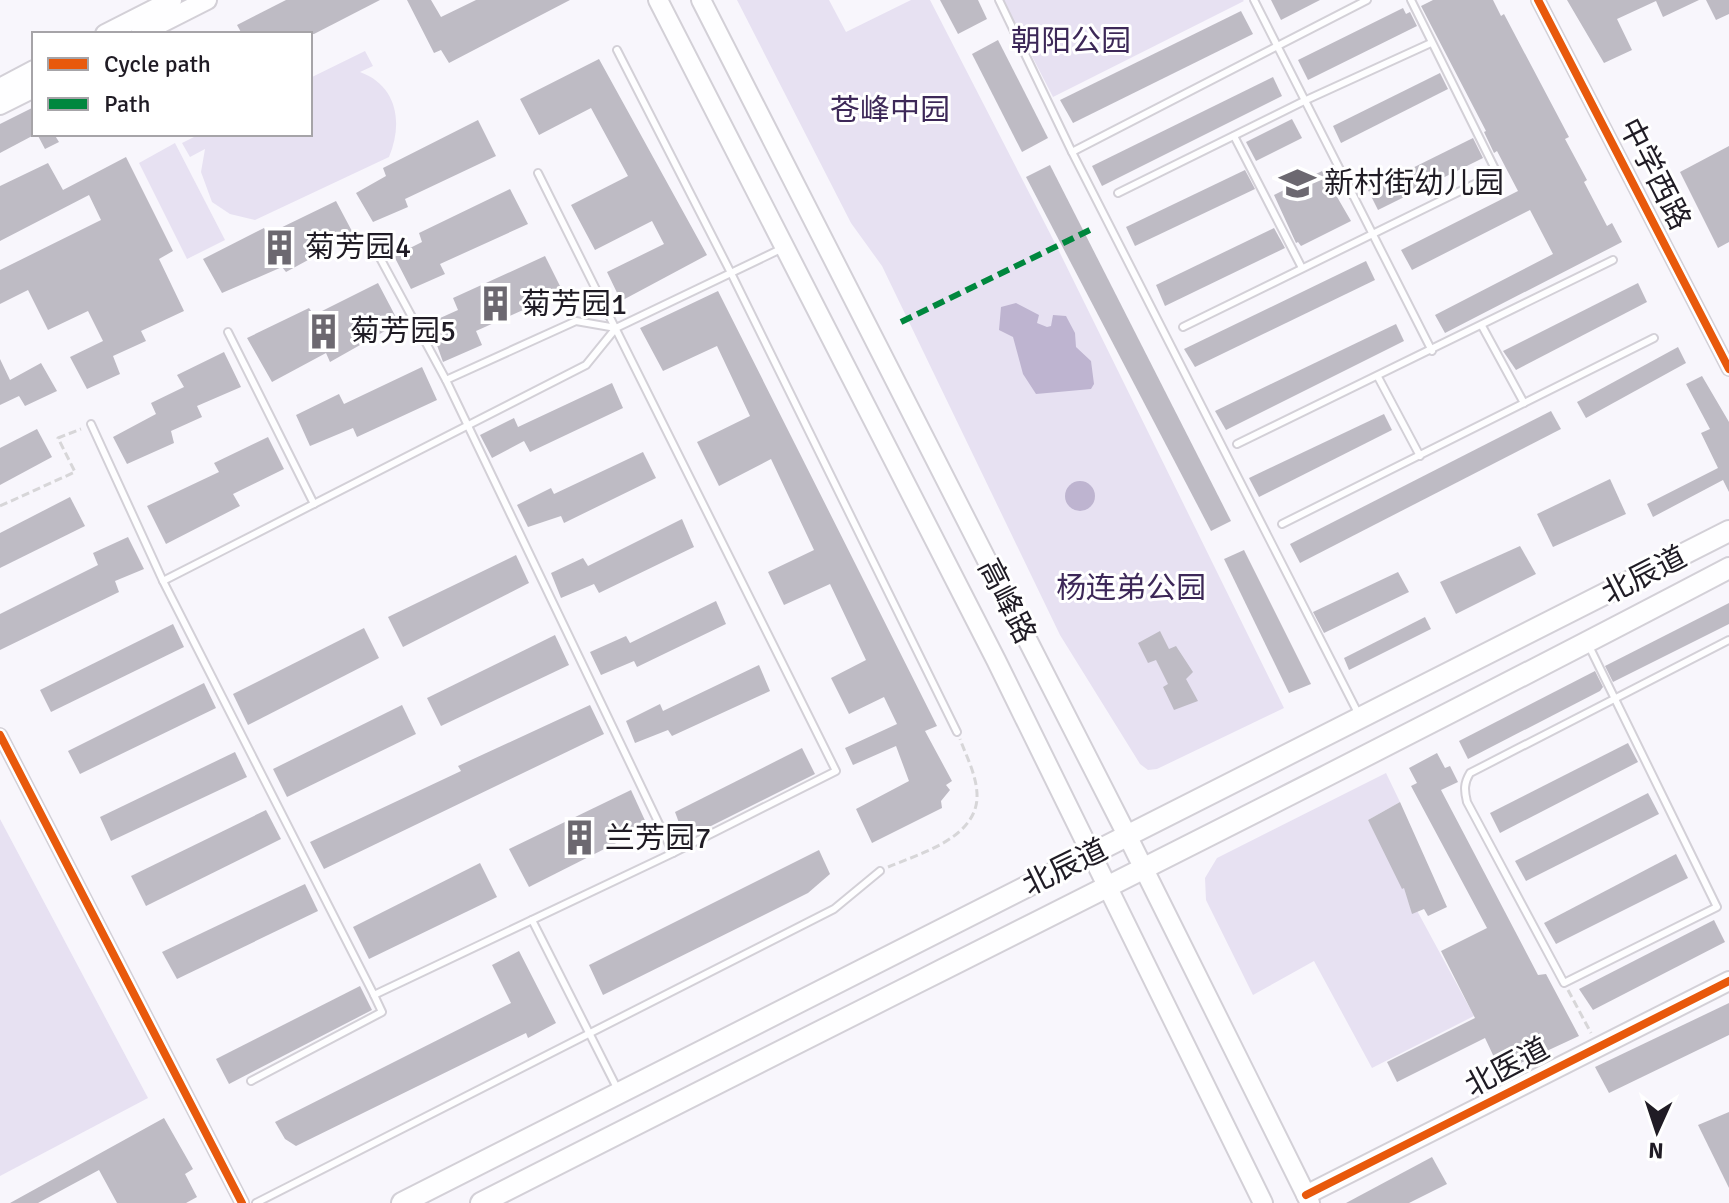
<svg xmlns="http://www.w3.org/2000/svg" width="1729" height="1203" viewBox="0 0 1729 1203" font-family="Signika,'Noto Sans SC',sans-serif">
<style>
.green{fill:#e7e1f2}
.water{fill:#beb4d0}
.building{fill:#bebbc4}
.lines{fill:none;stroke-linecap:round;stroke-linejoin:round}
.lane-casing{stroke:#d3d0d7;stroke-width:10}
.street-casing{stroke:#d3d0d7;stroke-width:16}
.secondary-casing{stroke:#d3d0d7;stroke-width:22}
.primary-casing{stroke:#d3d0d7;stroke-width:24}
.path{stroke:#d7d6d8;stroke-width:3;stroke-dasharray:8 4;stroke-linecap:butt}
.lane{stroke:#fefeff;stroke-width:6}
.street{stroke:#fefeff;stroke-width:12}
.secondary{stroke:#fefeff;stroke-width:18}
.primary{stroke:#fefeff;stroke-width:20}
.quiet{stroke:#00873e;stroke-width:6;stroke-dasharray:12 6;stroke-linecap:butt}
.cycleway-casing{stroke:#fff;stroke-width:13}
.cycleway{stroke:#e8590c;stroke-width:8}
.labels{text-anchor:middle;stroke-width:6;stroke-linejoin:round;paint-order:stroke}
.park-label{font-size:30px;fill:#3d2858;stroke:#fff}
.street-label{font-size:30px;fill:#201c25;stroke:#fff}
.poi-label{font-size:30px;fill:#201c25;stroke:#fff;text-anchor:start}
</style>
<rect width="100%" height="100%" fill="#f8f6fc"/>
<g class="green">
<path d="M737,0H829L846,32L911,0H930L1056,245L1284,708L1157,769L1148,770L1140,764L1060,635L882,266L851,223Z"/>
<path d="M1003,0H1243L1244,1L1053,97Z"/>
<path d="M365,51L373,66L360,72C398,86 403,124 389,157L255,220L230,214L212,202L201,172L205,149L190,157L182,143L200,134H310V78Z"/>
<path d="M175,143L225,240L187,259L139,163Z"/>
<path d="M1386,773L1400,802L1368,820L1474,1016L1372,1068L1314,961L1253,995L1206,900L1205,878L1217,858Z"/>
<path d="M0,819L148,1098L0,1176Z"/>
</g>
<g class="water">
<path d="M1016,303L1039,315L1037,323L1047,327L1051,326L1053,315L1066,316L1075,333L1076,347L1091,361L1094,384L1091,389L1036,394L1023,374L1013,337L999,330L1001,307Z"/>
<circle cx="1080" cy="496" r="15"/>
</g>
<g class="building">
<path d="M286,0H380L314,34H242L237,25Z"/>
<path d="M407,0H431L441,17L476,0H570L449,63L441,50L434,53Z"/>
<path d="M940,0H978L987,19L958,34Z"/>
<path d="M1271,0H1320L1281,20Z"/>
<path d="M1433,0H1493L1501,16L1504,14L1569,137L1565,139L1587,180L1584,182L1607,226L1612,223L1622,242L1445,333L1435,315L1553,254L1530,210L1412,270L1401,250L1518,191L1497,151L1494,153L1484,132L1486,131L1421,6Z"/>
<path d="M1567,0H1699L1663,17L1656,1L1617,19L1632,50L1604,63Z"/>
<path d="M1706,0H1729V14L1716,20Z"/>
<path d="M1403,8L1406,14L1410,12L1417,26L1308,80L1298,60Z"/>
<path d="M1241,11L1253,34L1073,123L1060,100Z"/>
<path d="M998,40L1048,138L1022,152L972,54Z"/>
<path d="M599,59L707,255L621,301L607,272L664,244L652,221L595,250L571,205L628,176L591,108L539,135L520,99Z"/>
<path d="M1440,73L1448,89L1341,143L1333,126Z"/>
<path d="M1273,77L1282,96L1102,186L1092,166Z"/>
<path d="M34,107V135L0,153V124Z"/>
<path d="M1292,119L1302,138L1256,161L1246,142Z"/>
<path d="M478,120L496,156L405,199L408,207L373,222L356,193L386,176L383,168Z"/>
<path d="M37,134H54L59,142L45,149Z"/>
<path d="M1473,138L1483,158L1378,210L1368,190Z"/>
<path d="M1729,146V242L1718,248L1680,172Z"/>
<path d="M126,157L173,251L159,259L184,311L141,331L146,341L113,356L120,374L87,389L70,357L103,341L88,311L48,330L28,290L0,304V270L101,220L89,195L0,241V186L48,163L63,190Z"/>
<path d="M1050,165L1231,521L1211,531L1026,177Z"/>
<path d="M1245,170L1255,189L1135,246L1126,227Z"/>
<path d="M1322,171L1351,221L1301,246L1298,242L1296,243L1274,195Z"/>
<path d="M510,189L528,224L440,264L445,274L411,289L394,256L422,242L419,233Z"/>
<path d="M336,201L354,235L286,272L282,267L222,293L203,259L264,228L268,234Z"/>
<path d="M1274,228L1285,248L1165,306L1156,285Z"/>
<path d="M545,256L563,292L476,331L482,345L443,362L429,323L458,310L453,298Z"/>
<path d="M1366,261L1375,280L1195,367L1184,349Z"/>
<path d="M378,283L399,323L330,362L326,353L272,382L247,338L309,308L314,315Z"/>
<path d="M1638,283L1647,302L1516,370L1503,351Z"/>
<path d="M718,291L937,726L925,731L952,781L946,785L950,790L941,801L942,808L872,843L856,809L909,781L896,746L853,765L845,748L897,724L884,697L849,714L831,678L866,660L830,584L784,605L768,572L814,550L771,459L719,486L697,442L750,416L717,346L663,371L640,328Z"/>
<path d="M1396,324L1404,341L1226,430L1215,411Z"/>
<path d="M1678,347L1686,363L1586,418L1577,402Z"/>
<path d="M224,352L241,387L197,406L202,417L171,431L174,443L127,464L113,437L156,414L151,403L184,387L177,375Z"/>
<path d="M0,359L10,380L41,363L57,391L25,406L19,396L0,405Z"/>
<path d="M422,367L437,400L357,437L353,428L310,446L296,415L339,394L344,404Z"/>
<path d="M1702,376L1729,422V492L1723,480L1653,517L1647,504L1718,468L1701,433L1710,429L1686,384Z"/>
<path d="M612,383L623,408L530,452L524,441L492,458L480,435L514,418L518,427Z"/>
<path d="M1551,411L1561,429L1300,563L1290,544Z"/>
<path d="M1384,414L1392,430L1259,497L1249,478Z"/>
<path d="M37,429L52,457L0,485V448Z"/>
<path d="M268,437L284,469L233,494L240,506L166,544L147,506L219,472L214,463Z"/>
<path d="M643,452L656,478L564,523L561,516L528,527L517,505L551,488L554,494Z"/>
<path d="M1610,479L1626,514L1553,547L1537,514Z"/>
<path d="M70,497L85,526L0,568V533Z"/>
<path d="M682,519L694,547L599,593L594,584L561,598L551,573L583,558L588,566Z"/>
<path d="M128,537L144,569L115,581L119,592L0,650V614L98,565L93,553Z"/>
<path d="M1520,546L1536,574L1456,614L1440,582Z"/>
<path d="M1244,550L1311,684L1289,693L1224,559Z"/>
<path d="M516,555L529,583L403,647L388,617Z"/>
<path d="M1398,572L1409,592L1324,633L1313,612Z"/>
<path d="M716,601L726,624L637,667L634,661L601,675L590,652L626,636L630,643Z"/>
<path d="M1729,603V624L1613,682L1605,666Z"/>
<path d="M1425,617L1431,629L1349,670L1344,658Z"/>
<path d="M173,624L184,647L51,712L40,690Z"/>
<path d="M364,628L379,658L248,725L233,694Z"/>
<path d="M1160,631L1169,649L1176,646L1193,672L1186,679L1198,701L1174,710L1163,687L1168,684L1156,660L1148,663L1138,643Z"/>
<path d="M555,635L569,665L441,726L427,698Z"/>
<path d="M759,665L770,691L672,736L668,730L635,743L626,721L660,704L663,711Z"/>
<path d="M1595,671L1603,687L1600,691L1468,759L1459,741Z"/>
<path d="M204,683L216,708L80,774L68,751Z"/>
<path d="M402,705L416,734L287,797L273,769Z"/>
<path d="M590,705L604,734L324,869L310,842L461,771L458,766Z"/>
<path d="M1628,743L1638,762L1500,833L1490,813Z"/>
<path d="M802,748L815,774L685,839L675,812Z"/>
<path d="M235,752L247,777L111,841L100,817Z"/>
<path d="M1437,753L1445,768L1450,766L1458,782L1441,790L1538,975L1546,974L1579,1036L1501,1072L1485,1038L1397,1082L1387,1062L1475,1018L1441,951L1487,928L1411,786L1417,783L1409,768Z"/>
<path d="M631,790L648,827L529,887L509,849Z"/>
<path d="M1648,793L1659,814L1526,881L1515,861Z"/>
<path d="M1400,802L1447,907L1428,916L1424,909L1412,914L1404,888L1402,889L1368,820Z"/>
<path d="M266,810L281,839L146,906L131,876Z"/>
<path d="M819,850L830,874L808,893L603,995L589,965Z"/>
<path d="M1676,854L1688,878L1556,944L1544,923Z"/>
<path d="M480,863L497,897L369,959L353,927Z"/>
<path d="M305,884L318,911L177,979L162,952Z"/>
<path d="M1714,920L1725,942L1593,1010L1579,989Z"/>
<path d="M519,951L556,1023L528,1038L526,1033L296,1146L285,1139L275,1122L511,1003L492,965Z"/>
<path d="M360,986L372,1010L229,1084L216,1059Z"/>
<path d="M1729,1003V1035L1609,1093L1595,1067Z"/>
<path d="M1729,1112V1188L1698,1125Z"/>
<path d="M164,1118L193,1169L185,1174L197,1197L186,1203H117L99,1170L38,1203H10Z"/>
<path d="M1432,1157L1447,1184L1409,1203H1346Z"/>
</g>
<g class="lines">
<defs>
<g id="lane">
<path d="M999,0L1072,152L1359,715"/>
<path d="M1254,0L1432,351"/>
<path d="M617,50L731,273L957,732"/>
<path d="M1234,136L1302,268"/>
<path d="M1072,152L1367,0"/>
<path d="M1118,193L1304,101L1431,43"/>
<path d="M379,256L446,380L673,853"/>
<path d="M1482,326L1524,403"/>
<path d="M1183,327L1497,173L1411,0"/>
<path d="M228,332L314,504"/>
<path d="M1378,377L1420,456"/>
<path d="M446,380L576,321L616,328L783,248"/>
<path d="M91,424L163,581L374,995L673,853L836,771L538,173"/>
<path d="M1237,444L1613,260"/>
<path d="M1282,524L1654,338"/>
<path d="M163,581L586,365L616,328"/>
<path d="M1589,646L1717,907L1564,983L1467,802C1464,790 1464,783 1470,773L1729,640"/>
<path d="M532,920L617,1088"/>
<path d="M251,1081L382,1012L374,995"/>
<path d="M256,1203L834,909L880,871"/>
</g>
<g id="street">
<path d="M1538,0L1729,369"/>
<path d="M0,735L242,1203"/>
</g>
<g id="secondary">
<path d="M658,0L996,660L1263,1203"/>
<path d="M701,0L1128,837L1310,1203"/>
<path d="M105,34L172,0"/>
<path d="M140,34L207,0"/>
<path d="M0,88L34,70"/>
<path d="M0,105L34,88"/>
<path d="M1306,1195L1729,981"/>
</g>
<g id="primary">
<path d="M402,1203L1729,531"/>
<path d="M481,1203C897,991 1316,785 1729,568"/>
</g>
</defs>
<use href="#lane" class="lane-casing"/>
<use href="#street" class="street-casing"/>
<use href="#secondary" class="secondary-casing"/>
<use href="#primary" class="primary-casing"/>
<g class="path">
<path d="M0,506L75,472L58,438L81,429"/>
<path d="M888,867C919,854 974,839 977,799C978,778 967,758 960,739"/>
<path d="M1568,990L1591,1033"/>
</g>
<use href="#lane" class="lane"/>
<use href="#street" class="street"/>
<use href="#secondary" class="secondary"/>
<use href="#primary" class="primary"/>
<path class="quiet" d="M901,322L1092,229"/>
<defs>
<g id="cycleway">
<path d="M1538,0L1729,369"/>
<path d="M0,735L242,1203"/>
<path d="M1306,1195L1729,981"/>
</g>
</defs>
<use href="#cycleway" class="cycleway-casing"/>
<use href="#cycleway" class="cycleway"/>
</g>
<defs>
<symbol id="school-bare" viewBox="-9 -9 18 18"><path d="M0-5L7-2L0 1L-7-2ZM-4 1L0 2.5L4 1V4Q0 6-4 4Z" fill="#6c6870" stroke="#fff" stroke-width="2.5" paint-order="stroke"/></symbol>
<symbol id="building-bare" viewBox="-9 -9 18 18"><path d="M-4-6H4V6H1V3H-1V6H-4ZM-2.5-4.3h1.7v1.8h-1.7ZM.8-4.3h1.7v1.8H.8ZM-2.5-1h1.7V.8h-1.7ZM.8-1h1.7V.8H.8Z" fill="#6c6870" stroke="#fff" stroke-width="2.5" paint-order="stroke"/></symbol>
</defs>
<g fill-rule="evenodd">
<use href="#school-bare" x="1272" y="158" width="51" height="51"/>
<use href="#building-bare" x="254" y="222" width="51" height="51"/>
<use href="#building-bare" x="470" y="278" width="51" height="51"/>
<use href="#building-bare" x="298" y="306" width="51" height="51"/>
<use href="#building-bare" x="554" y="812" width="51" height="51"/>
</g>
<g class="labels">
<g class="park-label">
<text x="1071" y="51">朝阳公园</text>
<text x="890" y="120">苍峰中园</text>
<text x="1131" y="598">杨连弟公园</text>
</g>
<g class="street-label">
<text transform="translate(1655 174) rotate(63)" y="10">中学西路</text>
<text transform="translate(1644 575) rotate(-27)" y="10">北辰道</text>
<text transform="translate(1007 601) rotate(63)" y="10">高峰路</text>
<text transform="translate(1065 867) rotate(-26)" y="10">北辰道</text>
<text transform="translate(1507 1067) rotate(-28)" y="10">北医道</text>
</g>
<g class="poi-label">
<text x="1324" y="193">新村街幼儿园</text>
<text x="305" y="257">菊芳园4</text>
<text x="521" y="314">菊芳园1</text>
<text x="350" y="341">菊芳园5</text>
<text x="605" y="848">兰芳园7</text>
</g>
</g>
<rect x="32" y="32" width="280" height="104" fill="#ffffff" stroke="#a6a4a8" stroke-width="2"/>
<rect x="48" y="58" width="40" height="12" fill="#e8590c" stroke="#a6a4a8" stroke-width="2"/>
<text x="104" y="72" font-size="24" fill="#201c25">Cycle path</text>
<rect x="48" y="98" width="40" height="12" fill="#00873e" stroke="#a6a4a8" stroke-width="2"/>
<text x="104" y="112" font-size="24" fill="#201c25">Path</text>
<g transform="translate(1657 1131) rotate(183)" stroke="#ffffff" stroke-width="6" paint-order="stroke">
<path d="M0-6L14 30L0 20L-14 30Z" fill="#201c25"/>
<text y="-12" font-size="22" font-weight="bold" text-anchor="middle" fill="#201c25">N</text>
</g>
</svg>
